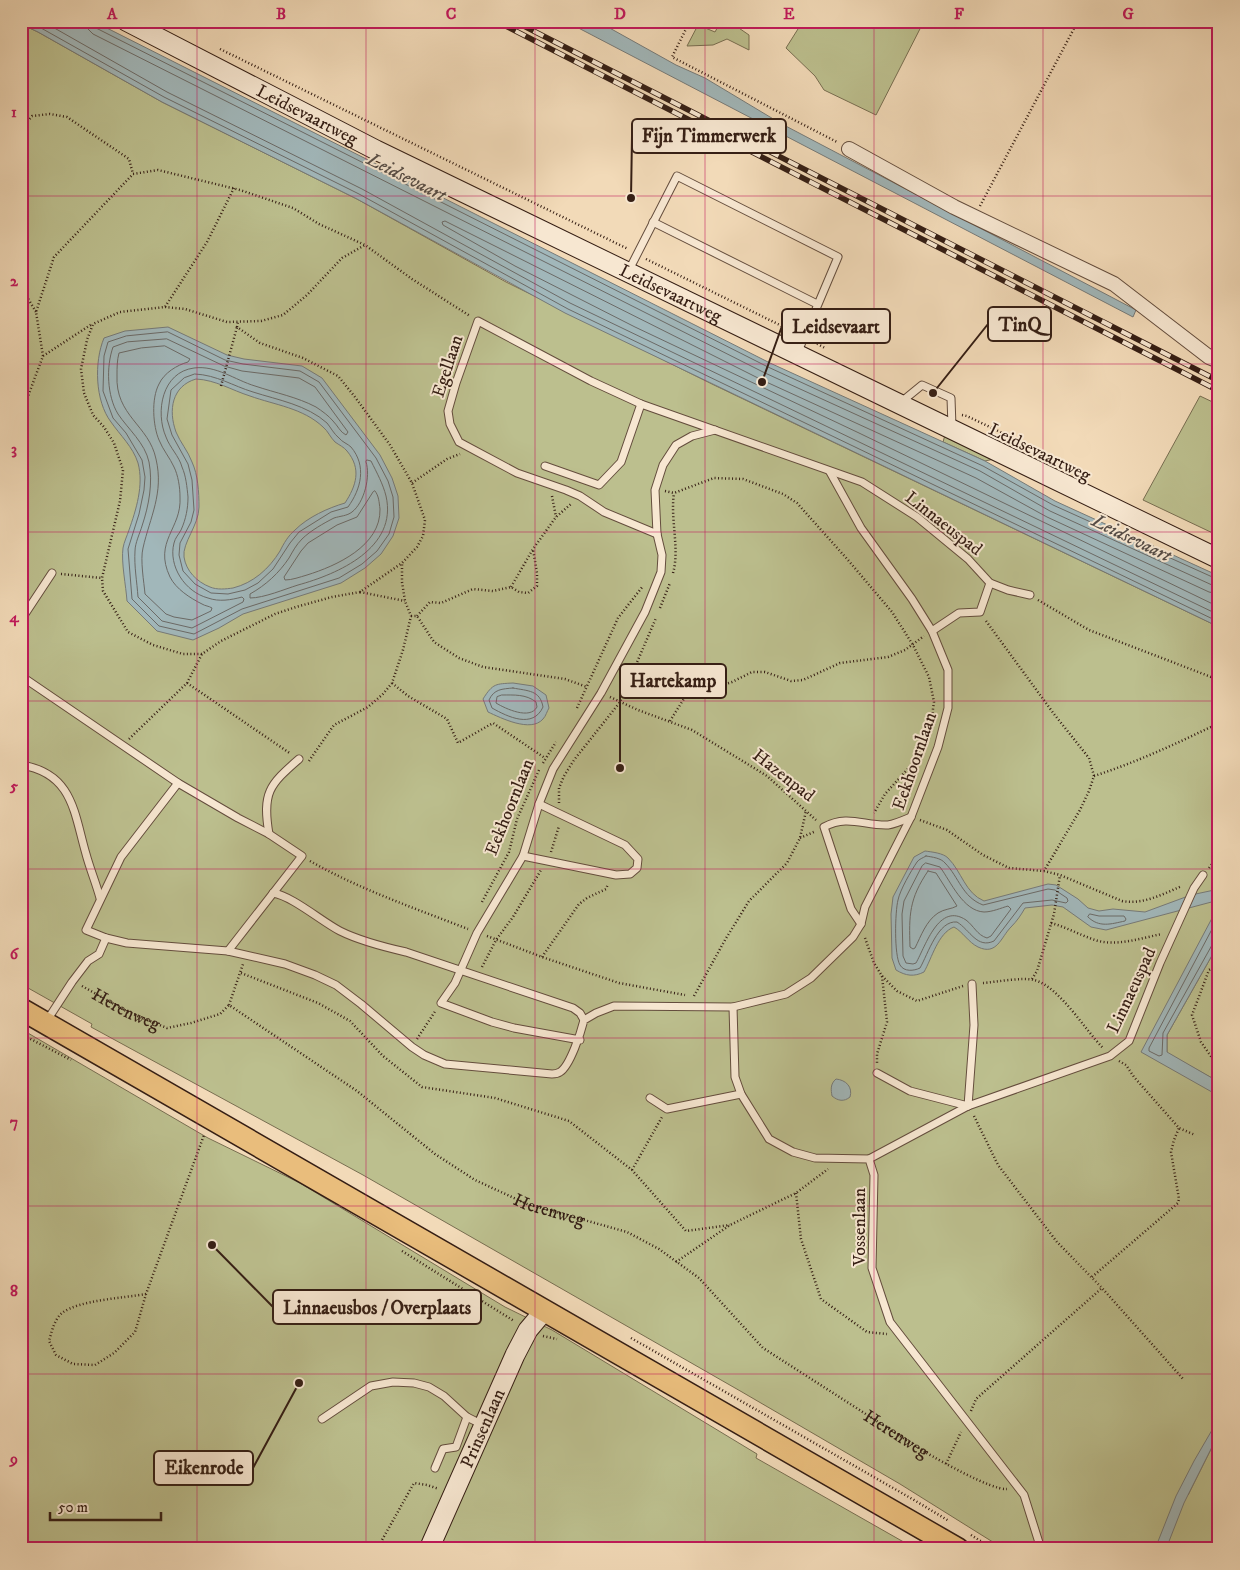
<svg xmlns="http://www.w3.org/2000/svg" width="1240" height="1570" viewBox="0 0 1240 1570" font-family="'IM FELL DW Pica',serif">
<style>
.green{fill:#bcbf8e;stroke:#786e51}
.water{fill:#a1b7ba;stroke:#767a78;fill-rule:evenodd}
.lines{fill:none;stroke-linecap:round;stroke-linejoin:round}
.shore{stroke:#6b6a67;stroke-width:1}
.lane-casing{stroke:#644d3d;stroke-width:9}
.street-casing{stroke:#644d3d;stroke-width:16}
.secondary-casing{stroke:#351e14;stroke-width:21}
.primary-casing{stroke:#351e14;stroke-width:24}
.path{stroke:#351e14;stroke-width:2.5;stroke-dasharray:1 2.5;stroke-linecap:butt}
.lane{stroke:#f7e7d1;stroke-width:7}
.street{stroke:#f7e7d1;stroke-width:14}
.secondary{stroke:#f7e7d1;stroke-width:19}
.primary{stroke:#e9bd7c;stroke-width:21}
.rail-casing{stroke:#351e14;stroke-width:5.5}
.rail{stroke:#f7e7d1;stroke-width:4;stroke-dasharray:11;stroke-linecap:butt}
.grid{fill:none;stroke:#c2185b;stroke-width:1;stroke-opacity:0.55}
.labels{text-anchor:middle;stroke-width:4;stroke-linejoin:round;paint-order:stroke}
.street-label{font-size:18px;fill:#351e14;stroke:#f7e7d1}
.water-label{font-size:19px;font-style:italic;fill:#554c46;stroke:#f7e7d1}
.leader{fill:none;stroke:#351e14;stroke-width:2}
.callout-dot{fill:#351e14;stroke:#f7e7d1;stroke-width:2}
.callout{fill:#f7e7d1;stroke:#351e14;stroke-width:2}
.callout-label{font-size:19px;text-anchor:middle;font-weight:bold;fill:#351e14}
.neatline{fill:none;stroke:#c2185b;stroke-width:2}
.grid-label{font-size:16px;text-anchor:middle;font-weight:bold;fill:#c2185b}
</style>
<rect width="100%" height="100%" fill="#f2dab8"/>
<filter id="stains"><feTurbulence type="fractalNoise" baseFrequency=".004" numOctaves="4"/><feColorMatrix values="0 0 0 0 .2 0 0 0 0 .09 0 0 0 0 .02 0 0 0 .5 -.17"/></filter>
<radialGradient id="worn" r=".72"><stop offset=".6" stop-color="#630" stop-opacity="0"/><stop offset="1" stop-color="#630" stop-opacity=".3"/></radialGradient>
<g class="green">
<path d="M721,21H735L733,24L749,35V50L727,39L713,45L687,46L698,25L715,32Z"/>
<path d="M803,21H924L876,115L824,90L815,76L786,48Z"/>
<path d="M21,24L38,32L162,102L357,199L506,282L714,385L1219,627V909L1148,1049L1219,1092V1420L1188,1495L1219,1433V1549H1004L900,1484L742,1392L363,1175L91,1027L92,1024L21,984Z"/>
<path d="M1200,396L1219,405V536L1143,500Z"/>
<path d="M945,435L994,459L985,461L943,442Z"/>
<path d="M1219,943V1082L1167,1053V1035Z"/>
<path d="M21,1029L208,1138L300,1183L505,1307L552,1330L757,1454L756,1458L916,1549H21Z"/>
</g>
<g class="water">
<path d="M21,21H93L770,363L985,461L1055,501L1219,576V627L565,313L357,199L162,102L38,32L21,24Z"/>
<path d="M565,21H597L676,65L705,78L780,123L1136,310L1133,317Z"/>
<path d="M168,327L227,355L244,359L302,366L322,378L380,455L392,478L398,496L399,518L393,536L381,554L365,568L341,583L243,614L219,628L193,640L157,631L127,601C126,586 121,562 123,548C124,542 127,536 129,530C136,510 144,485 138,463C133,447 120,435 111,422C95,401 94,362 104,338L125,331ZM196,379C216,380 231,390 250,396C275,405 303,408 323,427C328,431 330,437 335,442C339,445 344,447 347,451C362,469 356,486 345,503C328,508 308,517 295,530C288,536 284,543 280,551C269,569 253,583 233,588C226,589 217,590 210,587C197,582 186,571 184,557C182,543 199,525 199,507C199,492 198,475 192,462C188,451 180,442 176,432C168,410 172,386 196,379Z"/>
<path d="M513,683L533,686L546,695L549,708C547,711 546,716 543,719C531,733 501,718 488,712L483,699C493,683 496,684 513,683Z"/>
<path d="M925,851C932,852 943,853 948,858C962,872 965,893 984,901L1048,884L1056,885L1078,899L1088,908L1099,911L1113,909L1145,912L1191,895L1219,889V900L1106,930L1091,927L1063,907L1052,905L1025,908C1021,915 1017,921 1011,927C1001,937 997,956 978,947C968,942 963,932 954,927C938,933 932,958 924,972C914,977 906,976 896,970L892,958L891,914L893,897L914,857Z"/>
<path d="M1219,905V943L1167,1035V1052L1219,1082V1096L1141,1052Z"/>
<path d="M836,1079C846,1080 853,1087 850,1097C844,1102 838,1101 832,1096C831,1090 830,1084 836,1079Z"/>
<path d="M1219,1418V1433L1184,1503L1166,1549H1155L1176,1496L1194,1461Z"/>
</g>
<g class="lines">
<g class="shore">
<path d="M26,21L41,28L164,97L359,194L568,309L1219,622"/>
<path d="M42,21L167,92L362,189L570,303L1219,615"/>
<path d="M86,21L87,28L93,34L765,373L980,471L1050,511L1212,585L1219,586"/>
<path d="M92,21L93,25L96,28L768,367L983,466L1053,505L1219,580"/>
<path d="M168,332L225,360L243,364L300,371L319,382L376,458L388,481L393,497L394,517L389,534L377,551L362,564L339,578L242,609L194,634L159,626L132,599L128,549L139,514L144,490L145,477L142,460L126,433L113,418L103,391L104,356L108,342L126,336Z"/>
<path d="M167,339L224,366L242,371L299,378L315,387L348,432L346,435C340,432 338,426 333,421C329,416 322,411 316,407C297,397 276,393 255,386C235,380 216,365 194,368C162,372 155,412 166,437C170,448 179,456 182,467C186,476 187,487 188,497C188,508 186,519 181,530C179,534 175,538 174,543C168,566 185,592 208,598C219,602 231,600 242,597L244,599L243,602L192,628L162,621L138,597C137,582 134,566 135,551C135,543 140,533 142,526C149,505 153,483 149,462C145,443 128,429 118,414C107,396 106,367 113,347L127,342Z"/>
<path d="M165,346L190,359L188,362C177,365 164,373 159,384C151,399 153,426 159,440C163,450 170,458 174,467C178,475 180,487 180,497C182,529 153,541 170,577C176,589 190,598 202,604C205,606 209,606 212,608L211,611L192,620L174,617L166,614L145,594C144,582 140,560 143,548C150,517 164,493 156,459C149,425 115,416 117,375C117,368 117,360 119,353L141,348Z"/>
<path d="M195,374C217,375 233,386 253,392C278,400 307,405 327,423C331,428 334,434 339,438C342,442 348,444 351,447C367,466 361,489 348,507L331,512L299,532L290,543L273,569L258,583L245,590L228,594L211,593L195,584L183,571L179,555L180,543L191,522L194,510L192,480L188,464L172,435L167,419L171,390L184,378Z"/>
<path d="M367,460L371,461C377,473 383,484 386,496C398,548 338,574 298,585C285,589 264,598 250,598V594C266,585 279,573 289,558C293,551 296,545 302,539C310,531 324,523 334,518C340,516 347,516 352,512C364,503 371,476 366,462Z"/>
<path d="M375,491C379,496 379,502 380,509C381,546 336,566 307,575C300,577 292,580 285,580L284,577L301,551L308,543L337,525L357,517L373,492Z"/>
<path d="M1219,594L1209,592L1047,517L976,478L762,380L445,221L442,222L443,225L515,266L635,327L859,433L1219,607"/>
<path d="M513,688C528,691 540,690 543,707C533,729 508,717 492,708L489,700C494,689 502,689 513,688Z"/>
<path d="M502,695C514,695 526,694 536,702L537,707C530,720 506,709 496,703L497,697Z"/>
<path d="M926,856C932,857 941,858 945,863C959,877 962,897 983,905L1048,889L1055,890L1067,898L1068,901L1066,903L1052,900L1023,903L994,941C977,949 970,930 957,922C938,920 928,954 920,968C914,971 904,972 900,965C894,955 895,912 898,900C900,890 911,871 917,862C919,859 923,858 926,856Z"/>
<path d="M926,863L940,867C951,882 963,911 984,912C992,912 1001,908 1008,906L1011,909L991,936L987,938C977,935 974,926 966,920C939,902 926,945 916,963L913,964L906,963L903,956L902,914L904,901L922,866Z"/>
<path d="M928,871L936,873L957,906C952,909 944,909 938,913C926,921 921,936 915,948L913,949L910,947C909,915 909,899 928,871Z"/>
<path d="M1090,914L1099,916H1124L1126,919L1125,921C1111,924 1099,928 1088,917Z"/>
<path d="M1219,916L1149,1048V1051L1159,1056L1162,1055L1163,1033L1212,945L1219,942"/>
</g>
<defs>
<g id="lane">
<path d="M653,222L817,304"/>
<path d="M629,270L677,176L838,257L797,354"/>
<path d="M900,403L922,385L951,398L952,427"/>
<path d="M545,466L599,485L621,462L641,404"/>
<path d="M657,534L604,512L580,496L566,490L517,473L459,442L450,424L448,411L456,383L478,321L591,381L641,404L862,482L917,517L968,559L990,583L1008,590L1030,595"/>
<path d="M21,620L52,573"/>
<path d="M932,631L959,613L980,612L990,583"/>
<path d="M21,676L178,783L238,818L269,834L302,856L228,951"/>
<path d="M21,765C73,773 74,813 86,854C90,869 96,883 100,898"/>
<path d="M178,783L121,857L86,930L106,938L127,943L228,951L285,964L315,975L336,985L361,1004L412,1047L424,1055L445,1064L552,1074C554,1074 557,1074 560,1072C570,1066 581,1032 584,1020L596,1013L614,1006L733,1007L786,994L811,978L853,937L861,924L865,907L911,817L938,747L948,708V670L932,631L912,599L861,528L830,472"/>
<path d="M269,834C262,793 269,785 299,759"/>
<path d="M523,856L616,875L630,874L637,868L638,859L625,845L539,804"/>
<path d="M273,893C292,896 321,921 340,931C360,941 384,947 406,952L573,1008L580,1013L584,1020"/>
<path d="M861,924L851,909L824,827C848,814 864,826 888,825C895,824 904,820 911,817"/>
<path d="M972,984L974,1025L968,1106L1110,1056L1129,1041L1160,963L1194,888L1203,875"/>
<path d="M733,1007L735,1077L741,1094L769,1139L793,1152L815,1158L869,1159L874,1175L872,1268L890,1322L1024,1495L1041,1549"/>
<path d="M46,1022L72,982L88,961L99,954L106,938"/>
<path d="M580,1040L514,1028L492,1022L441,1003L455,983L477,933L523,856L539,804L553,769L601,693L645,612L661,572L662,555L657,534L655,490L663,465L676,445L692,436L715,430"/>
<path d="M877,1073L910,1091L968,1106"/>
<path d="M650,1098L667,1109L741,1094"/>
<path d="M869,1159L968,1106"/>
<path d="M322,1419L371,1386L393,1382L414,1383L429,1387L444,1396L467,1417L483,1425"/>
<path d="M435,1468L443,1449L456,1447L467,1417"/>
</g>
<path id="street" d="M849,149L954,207L1114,284L1209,357L1219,361"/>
<g id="secondary">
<path id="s2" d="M126,21L376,150L1219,559"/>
<path id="s3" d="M429,1549L515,1355L528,1330L544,1311"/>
</g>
<path id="primary" d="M21,1009L958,1549"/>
</defs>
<use href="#lane" class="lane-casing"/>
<use href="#street" class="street-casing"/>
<use href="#secondary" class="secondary-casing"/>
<use href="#primary" class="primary-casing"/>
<g class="path">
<path d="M690,21L672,57L837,142"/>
<path d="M706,21L713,24L714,21"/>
<path d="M220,49L628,249"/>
<path d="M21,130L32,116L50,114L67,117L129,159L133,174"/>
<path d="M234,188L207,242L165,307L120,312L93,324L87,340L81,369L84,393L93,415L104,427L114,443L123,470L120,501L102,578L103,591L128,632L153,645L183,654H202L221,641L275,614L296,607L332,597L360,592L402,563L417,547L423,536L425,520L412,483L390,445L355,397L338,376L303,358L260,343L237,327L238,322"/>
<path d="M980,206L1078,21"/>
<path d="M646,259L796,333"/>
<path d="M21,287L36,312"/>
<path d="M165,307L185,309L227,322L261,321L283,315L307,295L342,258L365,245"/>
<path d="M814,342L825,348"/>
<path d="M43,356L92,324"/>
<path d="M221,386L237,327"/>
<path d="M21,415L43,356L36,312L54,257L133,174L158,170L240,190L293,208L319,224L365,245L412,279L470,316"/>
<path d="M962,415L967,416L1023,443"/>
<path d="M412,483L447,459L460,454"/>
<path d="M665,491L674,493L714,478L743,479L783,494L797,503L848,560L892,612L913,645L929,677L934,702L930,730L915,761L885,794L874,813"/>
<path d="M552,496L556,517"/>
<path d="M673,573C680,549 670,519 674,493"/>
<path d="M61,574L102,578"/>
<path d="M511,587L533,549L556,517L571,504"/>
<path d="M360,592L405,601"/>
<path d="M1038,600L1089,630L1219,680"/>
<path d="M660,608L670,583"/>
<path d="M411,616H417L434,642L459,658L483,667L565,679L587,687"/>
<path d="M417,616L430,602L441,603L473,589L493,591L511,587L519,592L528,593L537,586V573L533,549"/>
<path d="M986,621L1054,714L1089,758L1094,776L1089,791L1080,810L1044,871"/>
<path d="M187,683L291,754"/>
<path d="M392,683L408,696L447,719L458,743L493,723L545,758"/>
<path d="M610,697L638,710L692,730L767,776L816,820"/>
<path d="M577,708L618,618L643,586"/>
<path d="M670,721L685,697L732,682L752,672H765L791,681L803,680L840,663L888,657L905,650L924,636"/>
<path d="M129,739L187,683L202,654"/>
<path d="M309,761L334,725L368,707L383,694L392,683L403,650L411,616L405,601L402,582V564"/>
<path d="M543,763L556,742"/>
<path d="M1094,776C1137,762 1178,743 1219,723"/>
<path d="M559,803V788L564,776L574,760L620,702L656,618"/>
<path d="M920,820L947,830L983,855L1009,868L1044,871L1060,875L1122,901C1143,905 1163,894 1182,886"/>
<path d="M800,838L816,831"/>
<path d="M551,852L559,826"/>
<path d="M310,861C359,889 414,908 468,929"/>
<path d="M1209,868L1219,855"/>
<path d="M482,902L509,852L517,819L539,770"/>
<path d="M1051,923C1066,927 1080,935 1095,940C1116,947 1141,938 1162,934"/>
<path d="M487,936L542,957L619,983L685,995"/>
<path d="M865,938L874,963L882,976L887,1022L877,1054V1064"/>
<path d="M542,957L579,904L587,898L606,889L608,884"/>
<path d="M1219,964L1209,970L1192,1015L1201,1042L1219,1068"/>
<path d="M482,967L496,940L513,917L541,870"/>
<path d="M241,973L318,1003L350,1021L383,1056L422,1087L495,1098L569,1121L632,1170L686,1231L730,1225"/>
<path d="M882,976L897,991L917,1001L963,986"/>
<path d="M1032,979L1037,971L1054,914L1060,875"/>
<path d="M983,983C996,982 1022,977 1034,980C1059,986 1085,1030 1103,1048"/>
<path id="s1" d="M82,986L128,1012L167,1028L191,1023L220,1014L229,1005L357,1091L435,1154L475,1180L527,1204L627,1232L659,1249L699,1278L763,1348L925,1452C941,1461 991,1490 1007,1489"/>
<path d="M694,996L725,940L749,901L787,863L800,838L806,811"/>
<path d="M229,1005L243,964"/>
<path d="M21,1034L71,1060"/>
<path d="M417,1039L436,1010"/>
<path d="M1119,1061L1126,1065L1134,1077L1179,1128L1195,1135"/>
<path d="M974,1116L998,1165L1057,1242L1102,1288"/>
<path d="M632,1170L662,1117"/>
<path d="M796,1193L801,1239L821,1299L867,1332L887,1334"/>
<path d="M402,1251L514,1321"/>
<path d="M676,1262L730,1225L796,1193L828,1169"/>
<path d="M1092,1277L1178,1203L1179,1199L1171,1152L1174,1140L1179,1128"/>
<path d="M146,1294C124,1298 79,1300 62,1313C54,1320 52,1331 49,1341L56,1355L73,1364L95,1365L114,1353L135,1332L146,1294L204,1135"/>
<path d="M543,1336L557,1339"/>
<path d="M631,1338L914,1500L949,1521"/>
<path d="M971,1411L976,1399L1102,1288L1184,1380"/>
<path d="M946,1464L961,1432"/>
<path d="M971,1535L993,1549"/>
<path d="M377,1549L414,1483L427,1485L439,1489"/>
</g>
<use href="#lane" class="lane"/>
<use href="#street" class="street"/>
<use href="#secondary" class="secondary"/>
<use href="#primary" class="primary"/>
<defs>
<g id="rail">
<path d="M496,21L1219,391"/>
<path d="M514,21L1219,381"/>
</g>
</defs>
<use href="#rail" class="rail-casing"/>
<use href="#rail" class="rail"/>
</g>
<path class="grid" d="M197,21V1549M366,21V1549M535,21V1549M705,21V1549M874,21V1549M1043,21V1549M21,196H1219M21,364H1219M21,532H1219M21,701H1219M21,869H1219M21,1038H1219M21,1206H1219M21,1374H1219"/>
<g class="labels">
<g class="street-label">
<text dy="6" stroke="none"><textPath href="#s2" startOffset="204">Leidsevaartweg</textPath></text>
<text dy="6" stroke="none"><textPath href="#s2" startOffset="609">Leidsevaartweg</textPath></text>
<text transform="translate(447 366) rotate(-72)" y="6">Egellaan</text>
<text transform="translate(1040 452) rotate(26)" y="6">Leidsevaartweg</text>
<text transform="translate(944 523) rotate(38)" y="6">Linnaeuspad</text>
<text transform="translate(914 761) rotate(-71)" y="6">Eekhoornlaan</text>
<text transform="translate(784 775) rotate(38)" y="6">Hazenpad</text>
<text transform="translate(509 807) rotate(-68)" y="6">Eekhoornlaan</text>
<text transform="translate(1131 990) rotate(-65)" y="6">Linnaeuspad</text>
<text dy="6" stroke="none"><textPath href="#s1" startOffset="50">Herenweg</textPath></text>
<text dy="6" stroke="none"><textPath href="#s1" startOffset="545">Herenweg</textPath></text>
<text transform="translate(859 1227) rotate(-90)" y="6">Vossenlaan</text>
<text dy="6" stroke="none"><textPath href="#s3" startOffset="132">Prinsenlaan</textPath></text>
<text dy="6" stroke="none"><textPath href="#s1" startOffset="965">Herenweg</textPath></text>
</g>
<g class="water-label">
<text transform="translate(407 176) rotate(27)" y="7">Leidsevaart</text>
<text transform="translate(1132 537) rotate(26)" y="7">Leidsevaart</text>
</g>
</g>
<path class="leader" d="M631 198L632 136M933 393L988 324M762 382L782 326M620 768L620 681M212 1245L273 1307M299 1383L253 1468"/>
<g class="callout-dot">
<circle cx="631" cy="198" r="5"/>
<circle cx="933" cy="393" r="5"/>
<circle cx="762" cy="382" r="5"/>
<circle cx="620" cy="768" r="5"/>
<circle cx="212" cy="1245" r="5"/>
<circle cx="299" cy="1383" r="5"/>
</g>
<g class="callout">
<rect x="632" y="119" width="154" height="34" rx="5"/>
<rect x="988" y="307" width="63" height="34" rx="5"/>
<rect x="782" y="309" width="108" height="34" rx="5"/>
<rect x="620" y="664" width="106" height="34" rx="5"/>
<rect x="273" y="1290" width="208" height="34" rx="5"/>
<rect x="154" y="1451" width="99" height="34" rx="5"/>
</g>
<g class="callout-label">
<text x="709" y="142">Fijn Timmerwerk</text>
<text x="1020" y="331">TinQ</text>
<text x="836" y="333">Leidsevaart</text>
<text x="673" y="687">Hartekamp</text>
<text x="377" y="1314">Linnaeusbos / Overplaats</text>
<text x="204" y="1474">Eikenrode</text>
</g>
<rect width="1240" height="1570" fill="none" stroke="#f2dab8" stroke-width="55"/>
<path d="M50 1512v8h111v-8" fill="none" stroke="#351e14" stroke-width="2.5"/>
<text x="58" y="1512" font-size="15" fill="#351e14" stroke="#f7e7d1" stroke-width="4" paint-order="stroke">50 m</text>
<rect x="28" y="28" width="1184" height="1514" class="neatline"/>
<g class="grid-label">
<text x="112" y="19">A</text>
<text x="281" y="19">B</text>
<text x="451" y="19">C</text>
<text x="620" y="19">D</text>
<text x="789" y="19">E</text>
<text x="959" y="19">F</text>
<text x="1128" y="19">G</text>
<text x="14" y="117">1</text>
<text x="14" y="286">2</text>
<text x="14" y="454">3</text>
<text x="14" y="622">4</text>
<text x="14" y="791">5</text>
<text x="14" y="959">6</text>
<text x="14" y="1127">7</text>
<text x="14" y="1296">8</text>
<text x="14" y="1464">9</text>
</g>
<rect width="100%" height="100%" filter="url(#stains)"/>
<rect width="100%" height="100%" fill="url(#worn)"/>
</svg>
